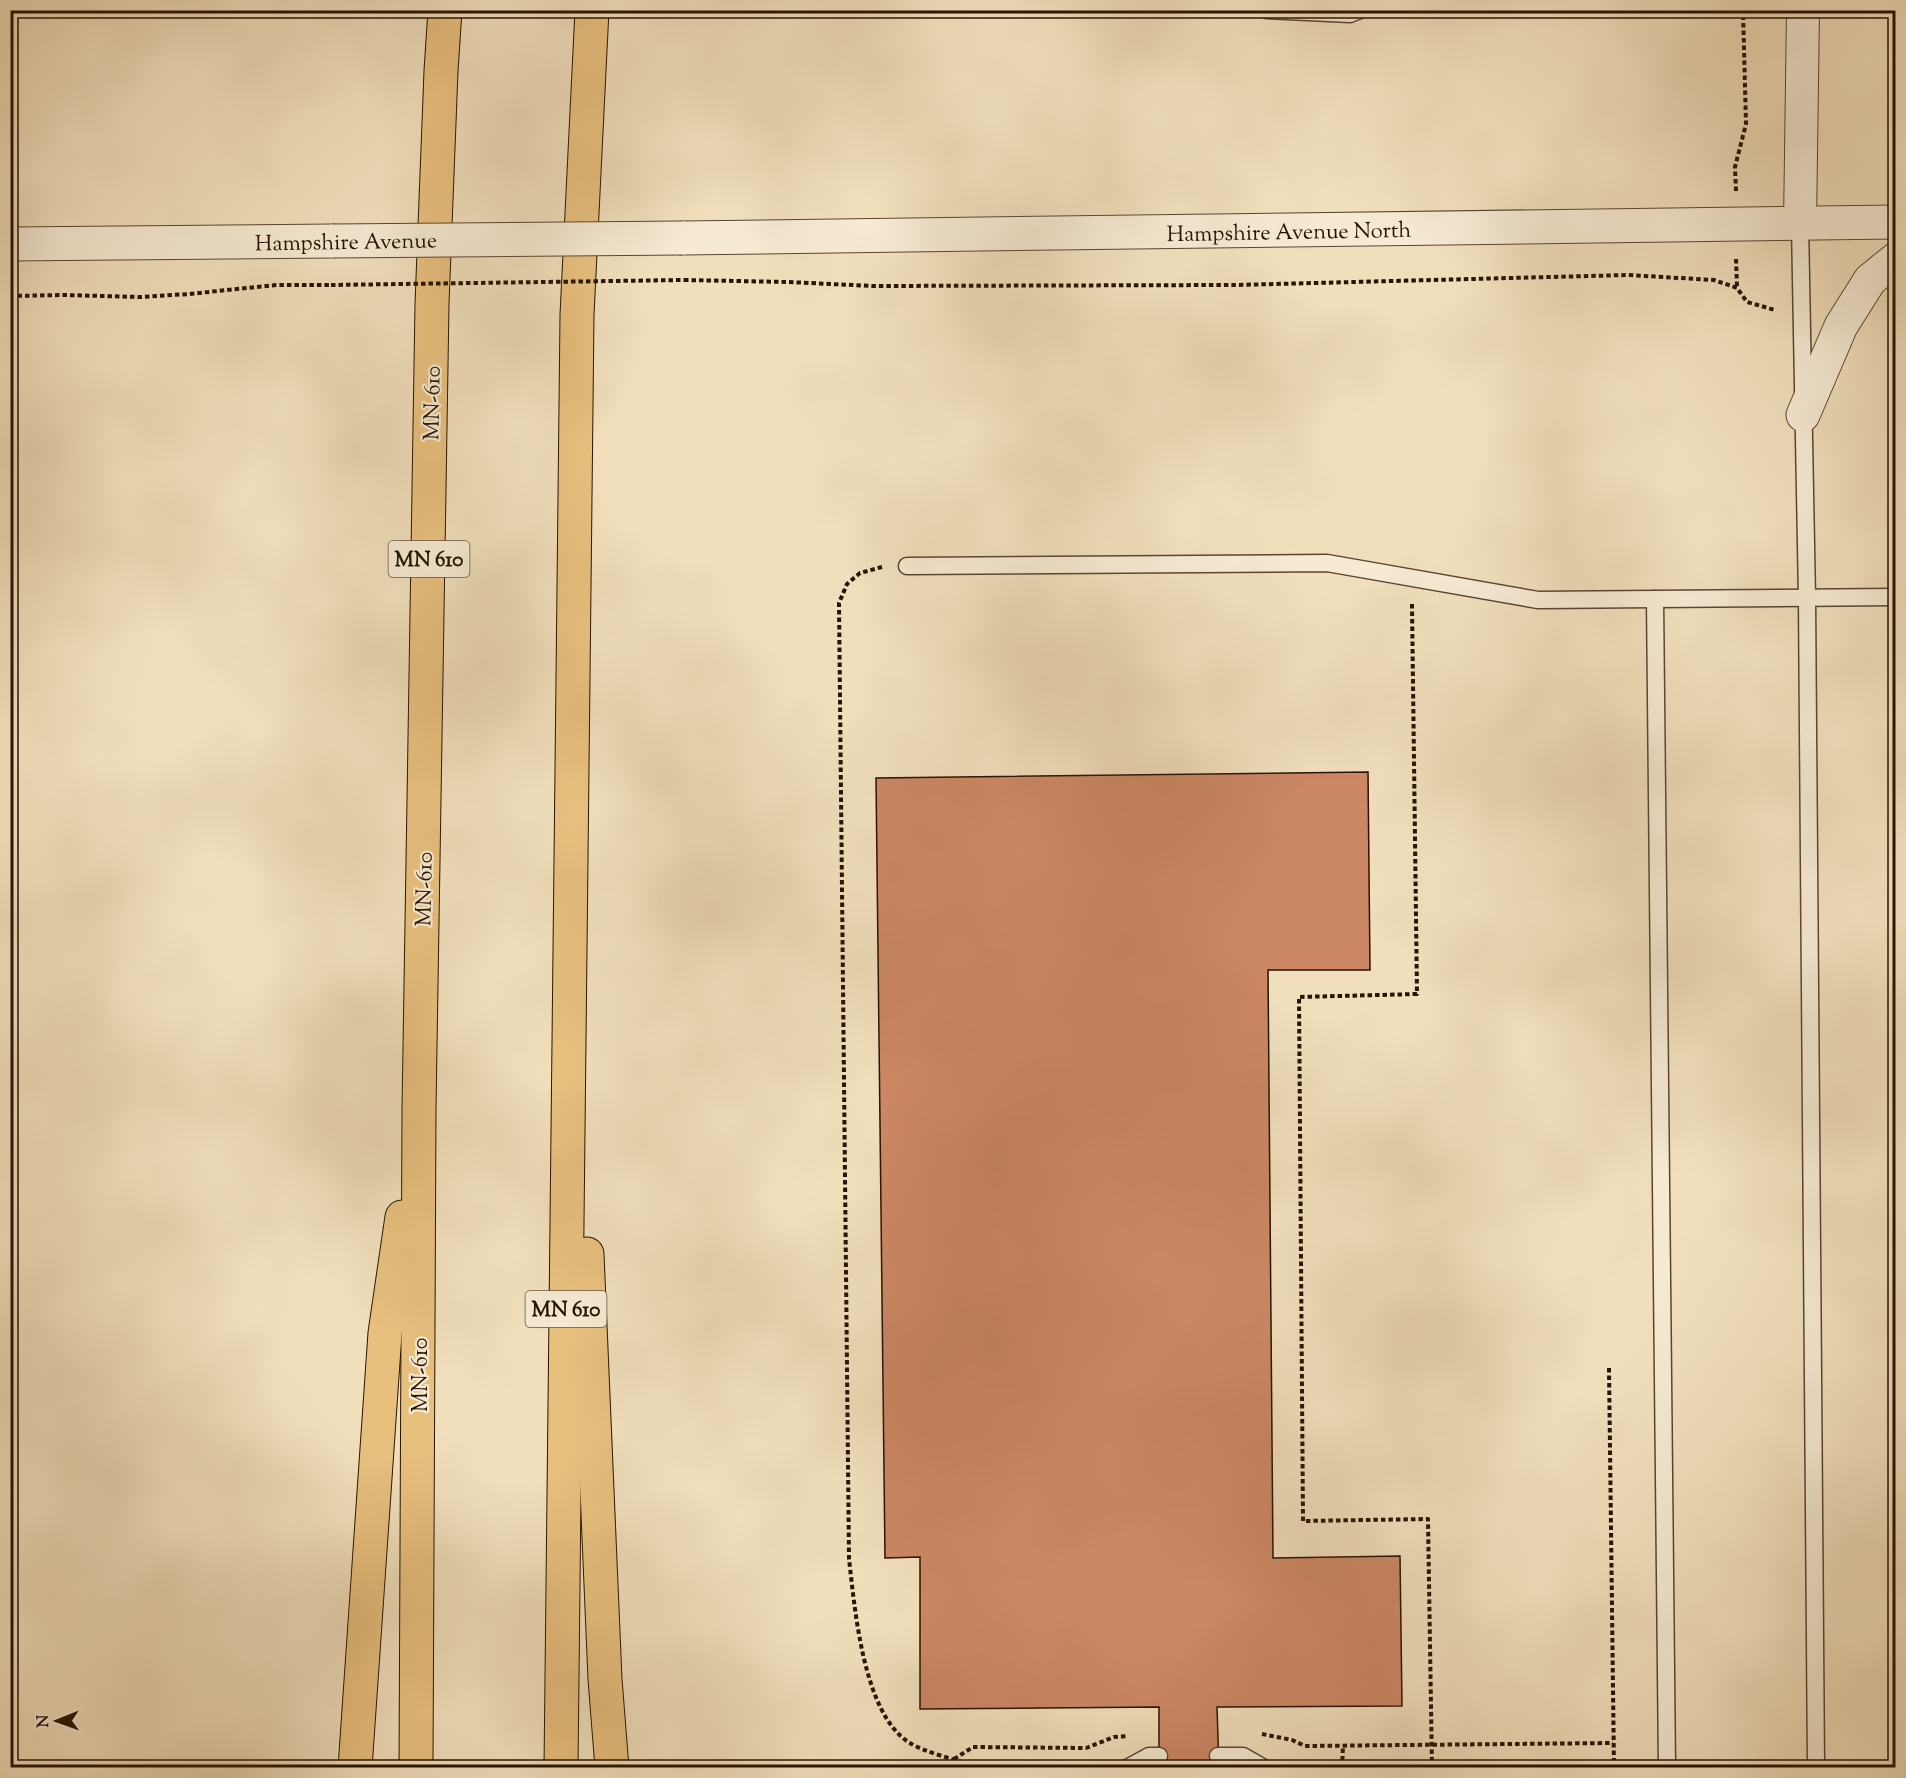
<svg xmlns="http://www.w3.org/2000/svg" width="1906" height="1778" viewBox="0 0 1906 1778" font-family="'Sorts Mill Goudy',serif">
<style>
.building{fill:#cc8764;stroke:#271300;stroke-width:1.5}
.lines{fill:none;stroke-linecap:round;stroke-linejoin:round}
.service-casing{stroke:#5a462f;stroke-width:19}
.minor-casing{stroke:#5a462f;stroke-width:34}
.tertiary-casing{stroke:#5a462f;stroke-width:35}
.motorway-casing{stroke:#271300;stroke-width:35}
.path{stroke:#271300;stroke-width:4;stroke-dasharray:4.5 3;stroke-linecap:butt}
.service{stroke:#f6ead3;stroke-width:16}
.minor{stroke:#f6ead3;stroke-width:32}
.tertiary{stroke:#f6ead3;stroke-width:33}
.motorway{stroke:#e8c07e;stroke-width:33}
.tertiary-bridge-casing{stroke:#5a462f;stroke-width:35;stroke-linecap:butt}
.path-bridge{stroke:#271300;stroke-width:4;stroke-dasharray:4.5 3;stroke-linecap:butt}
.tertiary-bridge{stroke:#f6ead3;stroke-width:33}
.labels{text-anchor:middle;stroke-width:4.5;stroke-linejoin:round;paint-order:stroke}
.shield{fill:#f6ead3;stroke:#65543f;stroke-width:1.5}
.shield-label{font-size:21px;font-weight:bold;fill:#271300}
.street-label{font-size:22px;fill:#271300;stroke:#f6ead3}
</style>
<rect width="100%" height="100%" fill="#f1dfbc"/>
<filter id="stains"><feTurbulence type="fractalNoise" baseFrequency=".00333" numOctaves="4"/><feColorMatrix values="0 0 0 0 .2 0 0 0 0 .09 0 0 0 0 .02 0 0 0 .5 -.17"/></filter>
<radialGradient id="worn" r=".72"><stop offset=".6" stop-color="#630" stop-opacity="0"/><stop offset="1" stop-color="#630" stop-opacity=".3"/></radialGradient>
<path class="building" d="M1368,772L1370,970H1268L1273,1558L1400,1556L1402,1706L1217,1707L1219,1768H1159V1707L920,1709V1557L885,1558L876,778Z"/>
<g class="lines">
<defs>
<g id="service">
<path d="M1267,10L1350,14L1360,10"/>
<path d="M1800,225L1807,598L1816,1768"/>
<path d="M907,566L1327,563L1538,600L1655,599"/>
<path d="M1218,1756H1243L1264,1768"/>
<path d="M1127,1768L1149,1756H1159"/>
<path d="M1667,1768L1655,599L1896,597"/>
</g>
<path id="minor" d="M1800,225L1803,10"/>
<g id="tertiary">
<path d="M682,238L1896,222"/>
<path d="M10,244L333,241"/>
<path d="M1803,415L1841,326L1870,280L1896,259"/>
</g>
<g id="motorway">
<path d="M587,1254L605,1679L612,1768"/>
<path d="M355,1768L385,1333L402,1217"/>
<path d="M416,1768L419,1109L432,304L441,71L445,10"/>
<path d="M561,1768L577,315L592,10"/>
</g>
</defs>
<use href="#service" class="service-casing"/>
<use href="#minor" class="minor-casing"/>
<use href="#tertiary" class="tertiary-casing"/>
<use href="#motorway" class="motorway-casing"/>
<g class="path">
<path d="M1736,191L1735,167L1746,124L1743,10"/>
<path d="M1736,259L1737,287"/>
<path d="M684,280L788,282L873,286L1236,285L1628,275L1714,280L1737,288L1747,302L1775,310"/>
<path d="M10,296L64,295L140,297L189,294L276,285H331"/>
<path d="M882,567L860,573L847,584L839,603L849,1559C855,1609 863,1715 910,1743C924,1752 954,1759 970,1765V1768"/>
<path d="M1412,604L1417,994L1299,997L1303,1521L1428,1519L1432,1768"/>
<path d="M1609,1368L1614,1768"/>
<path d="M1262,1734L1292,1740L1305,1746L1613,1743"/>
<path d="M954,1759L973,1747L1086,1748L1114,1737L1128,1736"/>
<path d="M1342,1768L1343,1746"/>
</g>
<use href="#service" class="service"/>
<use href="#minor" class="minor"/>
<use href="#tertiary" class="tertiary"/>
<use href="#motorway" class="motorway"/>
<defs>
<path id="tertiary-bridge" d="M333,241L682,238"/>
</defs>
<use href="#tertiary-bridge" class="tertiary-bridge-casing"/>
<path class="path-bridge" d="M331,285L684,280"/>
<use href="#tertiary-bridge" class="tertiary-bridge"/>
</g>
<g class="labels">
<g class="shield">
<rect x="388.5" y="541" width="81" height="36" rx="4.5"/>
<rect x="525.5" y="1291" width="81" height="36" rx="4.5"/>
</g>
<g class="shield-label">
<text x="429" y="566">MN 610</text>
<text x="566" y="1316">MN 610</text>
</g>
<g class="street-label">
<text transform="translate(1289 231) rotate(-1)" y="8">Hampshire Avenue North</text>
<text transform="translate(346 241) rotate(-1)" y="8">Hampshire Avenue</text>
<text transform="translate(431 403) rotate(-89)" y="8">MN-610</text>
<text transform="translate(423 889) rotate(-89)" y="8">MN-610</text>
<text transform="translate(419 1375) rotate(-90)" y="8">MN-610</text>
</g>
</g>
<rect width="1906" height="1778" fill="none" stroke="#f1dfbc" stroke-width="36"/>
<rect x="12" y="12" width="1882" height="1754" fill="none" stroke="#271300" stroke-width="3"/>
<rect x="18" y="18" width="1870" height="1742" fill="none" stroke="#271300" stroke-width="1.5"/>
<g transform="translate(57 1721) rotate(269)" stroke="#f6ead3" stroke-width="4.5" paint-order="stroke">
<path d="M0-4.5L10 22L0 15L-10 22Z" fill="#271300"/>
<text y="-9" font-size="16" font-weight="bold" text-anchor="middle" fill="#271300">N</text>
</g>
<rect width="100%" height="100%" filter="url(#stains)"/>
<rect width="100%" height="100%" fill="url(#worn)"/>
</svg>
